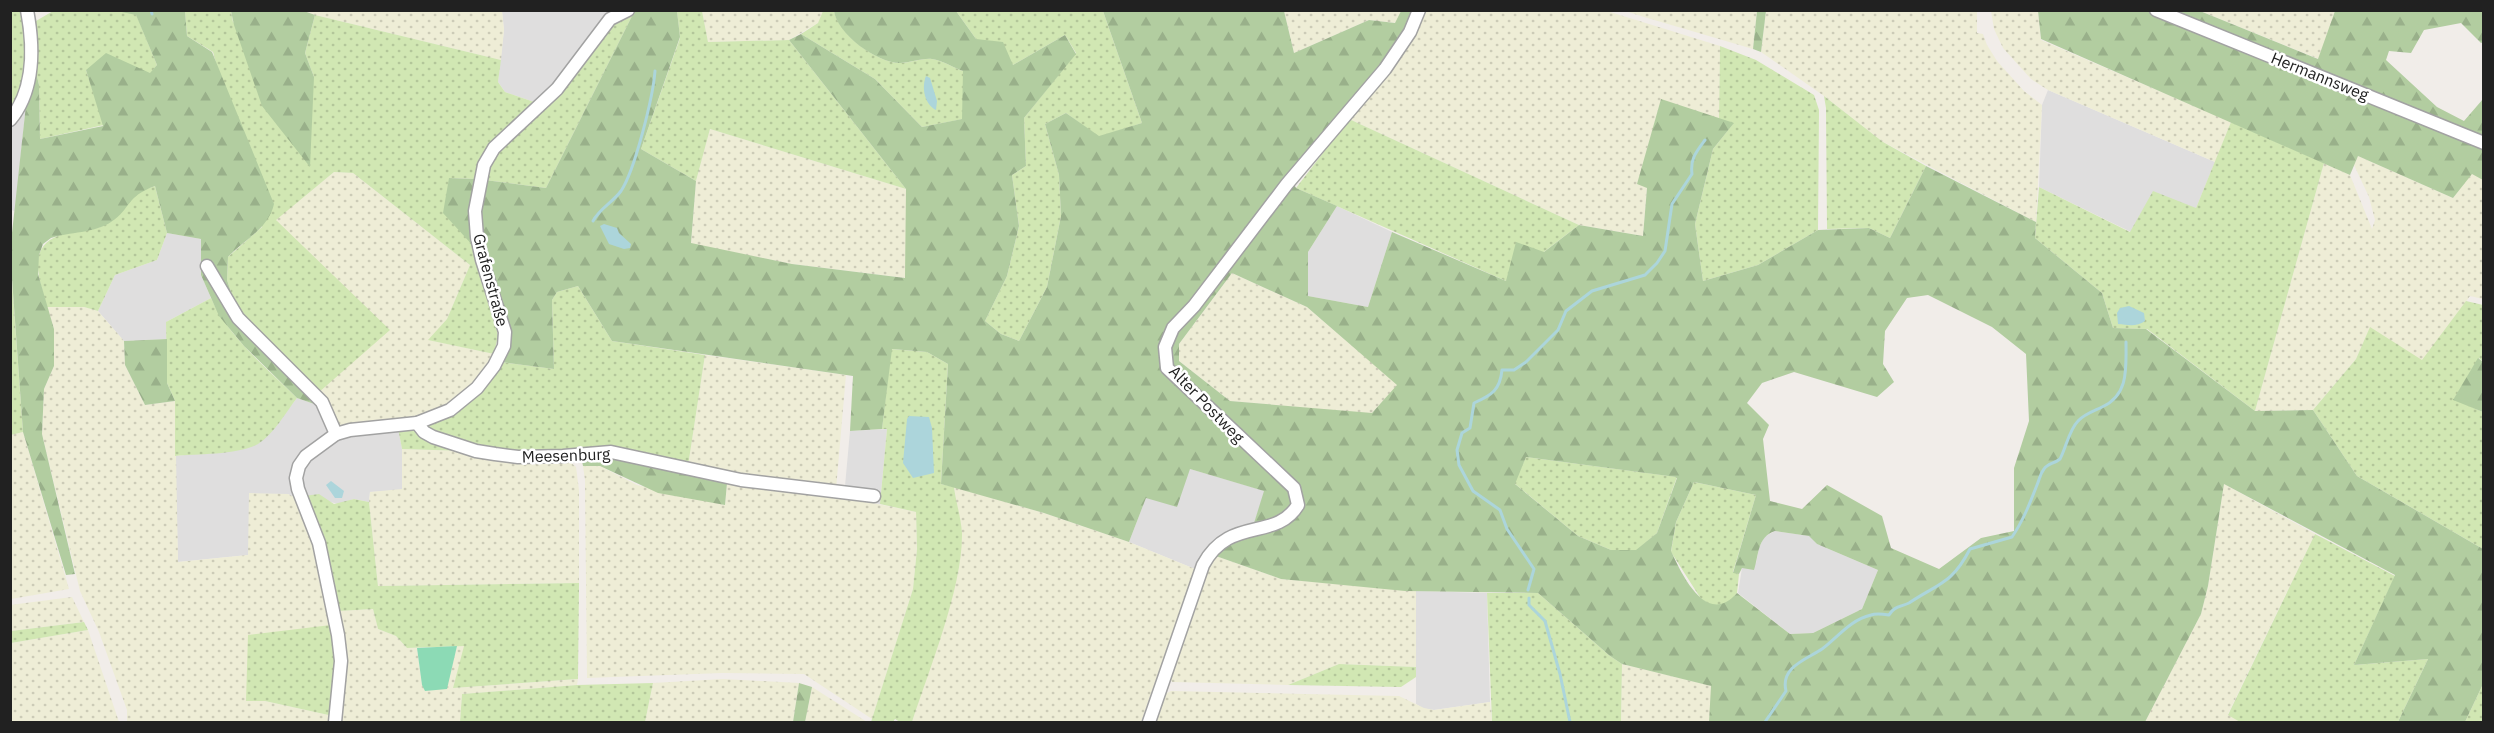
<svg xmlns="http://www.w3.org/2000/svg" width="2494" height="733" viewBox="0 0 2494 733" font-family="'IBM Plex Sans',sans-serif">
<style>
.residential{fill:#dfdede}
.farmland{fill:url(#farmland-dots)}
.grass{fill:url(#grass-dots)}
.forest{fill:url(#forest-firs);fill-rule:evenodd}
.pitch{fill:#8cdab5}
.water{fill:#acd5db}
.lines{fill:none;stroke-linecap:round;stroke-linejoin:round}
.stream{stroke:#acd5db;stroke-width:3}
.minor-casing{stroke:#a2a2a2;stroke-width:15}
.minor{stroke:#fff;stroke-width:12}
.labels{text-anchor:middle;stroke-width:5;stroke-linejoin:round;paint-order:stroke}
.street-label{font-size:16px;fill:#212121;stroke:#fff}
</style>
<defs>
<pattern id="farmland-dots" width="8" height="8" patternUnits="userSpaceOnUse" patternTransform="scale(1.5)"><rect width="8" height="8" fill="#eeedd6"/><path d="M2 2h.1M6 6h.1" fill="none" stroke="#cccbb7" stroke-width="1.8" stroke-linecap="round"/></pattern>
<pattern id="grass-dots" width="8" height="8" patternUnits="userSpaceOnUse" patternTransform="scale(1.5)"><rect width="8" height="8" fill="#d1e7b3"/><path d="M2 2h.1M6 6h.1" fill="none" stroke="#b3c69a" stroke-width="1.8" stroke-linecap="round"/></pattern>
<pattern id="forest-firs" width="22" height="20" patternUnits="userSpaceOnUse" patternTransform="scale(1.5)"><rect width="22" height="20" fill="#b2cda0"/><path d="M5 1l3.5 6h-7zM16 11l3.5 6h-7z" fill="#99b08a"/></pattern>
</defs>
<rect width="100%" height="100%" fill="#f1ede9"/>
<g class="residential">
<path d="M502,11L610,10V11L554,86L537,103L505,92L498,82L504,30Z"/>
<path d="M2048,90L2215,162L2196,208L2131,232L2039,187L2042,105Z"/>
<path d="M26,105L15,211L11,210V124Z"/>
<path d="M1337,206L1392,232L1368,307L1308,296V252Z"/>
<path d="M167,233L201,239V275L211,298L166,322L167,339L124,341L98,311L115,275L157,260Z"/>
<path d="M297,398L320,406L329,426V434L292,478L294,497L288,494L248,555L178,562L175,456L241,449L257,444L267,436Z"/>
<path d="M398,428L402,449V490L370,492L369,502L354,499L339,504L304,496L301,470L305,464L340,436Z"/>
<path d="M887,429L880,504L844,497L850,431Z"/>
<path d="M1190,469L1265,491L1254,523L1234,528L1218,538L1207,547L1195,569L1129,542L1146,498Z"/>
<path d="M1775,531L1810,536L1817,544L1878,570L1862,609L1813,633L1790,634L1738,593L1742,568L1756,563L1759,548L1764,537Z"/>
<path d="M1416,591L1487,593L1490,702L1434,710L1424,709L1416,704Z"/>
</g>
<g class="farmland">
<path d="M304,11H502L504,30L501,60L315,15Z"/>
<path d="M702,11H823L822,18L818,23L789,40L708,42Z"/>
<path d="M1284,11H1401L1396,23L1369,20L1294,53Z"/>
<path d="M1423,11H1607L1720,46L1719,119L1661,100L1638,183L1647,188L1643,236L1579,225L1349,119Z"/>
<path d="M1625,11H1757L1753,49L1644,17Z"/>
<path d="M1766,11H1977V33L1983,34L1987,45L1997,61L2024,91L2042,105L2036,222L1883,142L1824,96L1761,52Z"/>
<path d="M1991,11H2038L2041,40L2231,122L2215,162L2048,90L2031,79L2003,48L1994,29Z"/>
<path d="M2200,11H2335L2319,59Z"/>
<path d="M710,129L906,189V278L792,264L691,244L696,181Z"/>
<path d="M2358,156L2453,198L2472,173L2483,180V299L2470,296L2422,361L2370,328L2356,359L2313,410L2255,411L2324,163L2350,175L2372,229L2375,220L2369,197L2354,165Z"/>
<path d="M334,172L353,173L470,265L447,319L429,340L494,354L490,364L474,385L447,407L423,417L345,429L339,427L333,412L318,393L276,219Z"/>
<path d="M1232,273L1307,307L1398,385L1371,414L1230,401L1179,361V344Z"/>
<path d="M47,307H84L98,311L124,341L125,365L145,405L175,401L178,562L248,555L249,493L288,494L294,497L315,545L331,625L246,700L265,701L333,716L332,722H127V710L99,632L80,591L42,434L44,389L54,366V329Z"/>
<path d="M705,355L846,375L836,489L688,466Z"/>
<path d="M23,432L69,589L11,599V435Z"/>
<path d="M402,449L465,451L568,460L576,467L579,490V583L378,586L369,502L370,492L402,489Z"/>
<path d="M583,466H600L637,485L725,505L727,483L844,497L916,512L917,549L913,589L872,719L804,674L722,673L587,678L585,480Z"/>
<path d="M2224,484L2315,534L2228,714L2240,722H2145L2201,614L2208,586Z"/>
<path d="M954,487L1044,513L1129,542L1195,569L1141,722H912L958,573L962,533Z"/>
<path d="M1213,555L1281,579L1416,591V667L1339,664L1288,685L1172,682L1169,677Z"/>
<path d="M72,597L84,622L11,631L10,605Z"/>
<path d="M373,609L378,629L396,636L407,648H417L422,685L446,689L457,646H465L453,688L578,679L577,685L462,694L460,722H339L346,671L339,611Z"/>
<path d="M88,630L119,722H11V643Z"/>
<path d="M1622,664L1712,686L1709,722H1621Z"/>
<path d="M723,679L799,683L793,722H645L653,683Z"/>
<path d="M812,687L867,722H805Z"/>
<path d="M1171,691L1399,696L1424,708L1434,710L1490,702L1492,722H1154L1163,695Z"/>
</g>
<g class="grass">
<path d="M117,10L136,14L157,65L151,73L86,70L104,125L40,139L39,85L34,64L36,21L53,11Z"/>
<path d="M11,11H22C27,51 30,75 11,112Z"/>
<path d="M185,11H231L233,22L314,77L305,53L315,15L501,60L498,82L505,92L537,103L476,179L449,178L476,249V263L495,321L498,336L494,354L428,340L447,319L470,265L353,173L334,172L276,220L390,330L318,393L239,316L227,280L228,257L262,227L213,52L187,36Z"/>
<path d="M677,11H702L708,42L789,40L906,189L710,129L696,181L641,149L680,38Z"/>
<path d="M823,11H834C838,34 877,63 900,63C911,63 922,58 932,59C942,60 954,68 963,71V119L922,127L875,79L801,34L818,23Z"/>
<path d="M956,11H1103L1142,123L1099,137L1066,113L1045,124L1059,175L1061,216L1047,287L1019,341L1001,334L985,321L1007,276L1019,226L1012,175L1026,166L1024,118L1076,53L1065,35L1013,65L976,39Z"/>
<path d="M634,12L546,188L485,180L489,167L498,151L613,22Z"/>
<path d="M1720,46L1756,60L1814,95L1819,110L1818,230L1758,265L1703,281L1695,224L1713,149L1733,124L1719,119Z"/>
<path d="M1824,96L1883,142L1926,166L1890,238L1869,228L1827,229L1826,108Z"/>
<path d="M1349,119L1579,225L1506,281L1296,188Z"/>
<path d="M2231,122L2324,163L2255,411L2147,329L2113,328L2102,293L2035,238L2039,187L2130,232L2153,191L2196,208Z"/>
<path d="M155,186L167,233L157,260L115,275L98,311L84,307H47C39,279 25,244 64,234C75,231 89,231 100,227C115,220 121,210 131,199C137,192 146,189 155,186Z"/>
<path d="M10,253L23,432L11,435H10Z"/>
<path d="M578,286L612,341L705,355L688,466L569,451L512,452L475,447L426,429L429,423L501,362L554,369L552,300L557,292Z"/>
<path d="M211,298C229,338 266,367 297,398C286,412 274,434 258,444C239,455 197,454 175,456V401L167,383L166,322Z"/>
<path d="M2466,301L2483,305V362L2479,358L2454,399L2483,412V549L2357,476L2313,410L2356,359L2370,327L2422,360Z"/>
<path d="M891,349L927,352L948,364L941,484L954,487C956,502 961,518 962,533C963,587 929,670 912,722H900L895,719L893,722H871L913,589L917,549L916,512L880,504L887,429H882Z"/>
<path d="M415,426L465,451L402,449L398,428Z"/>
<path d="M1526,457L1677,477L1657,533L1637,550H1611L1578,536L1514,483Z"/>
<path d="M1694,482L1756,495L1733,572L1739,574L1737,593L1729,603L1713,606L1701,599L1671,552L1676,522Z"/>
<path d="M319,494L334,504L354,499L369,502L378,586L579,583L578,679L453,688L464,646L407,648L396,636L378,629L373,609L339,611L304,496Z"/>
<path d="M2315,534L2395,576L2354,665L2428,659L2398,722H2240L2228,715Z"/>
<path d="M1487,593H1538L1610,656L1622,664L1621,722H1492Z"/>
<path d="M84,622L88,630L11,643V631Z"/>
<path d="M331,625L337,660L333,716L265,701H246L248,635Z"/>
<path d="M1339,664L1416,667V677L1401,687L1288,685Z"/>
<path d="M653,683L645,722H460L462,694L577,685Z"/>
<path d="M2483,684V722H2465Z"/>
</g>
<g class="forest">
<path d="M641,10L677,11L680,37L641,149L696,181L691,243L792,264L905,278L906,189L789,40L801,34L875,79L922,127L962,119L963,71C954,68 942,60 932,59C922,58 910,63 900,63C877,63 837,34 834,11H956L976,39L1003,42L1013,65L1065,35L1076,54L1024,118L1026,166L1012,175L1019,226L1007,276L985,321L1001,334L1019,341L1047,287L1061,216L1059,175L1045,124L1066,113L1099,136L1142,123L1103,11H1284L1294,53L1369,20L1395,23L1401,11H1413C1390,69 1330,126 1288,173L1296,188L1337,206L1308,252V296L1368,307L1392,232L1506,281L1516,242L1544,252L1579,225L1643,236L1647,188L1637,184L1661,99L1734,123L1713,149L1695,224L1703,281L1758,265L1818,230L1869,228L1890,238L1926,166L2036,222L2035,238L2102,293L2113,328L2146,329L2255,411L2313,410L2357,476L2483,549V684L2465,722H2398L2428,659L2354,665L2395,575L2224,484L2208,586L2201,614L2145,722H1709L1711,686L1622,664L1610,656L1538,593L1405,591L1281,579L1213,555L1218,538L1234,528L1254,523L1264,491L1190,469L1177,507L1146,498L1129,542L1044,513L941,484L948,364L927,352L892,349L882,429L850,431L853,376L612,341L578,286L557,292L552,300L554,369L501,362L508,344L487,261L478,211L485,180L546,188L634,12ZM1232,273L1307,307L1397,385L1372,413L1230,401L1179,361V344ZM1928,295L1992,327L2026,354L2029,421L2014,468V531L1981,538L1939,569L1891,548L1882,516L1827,485L1802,509L1770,501L1763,439L1769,425L1747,403L1762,383L1794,372L1877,397L1894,382L1883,364L1885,331L1907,298ZM1526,457L1676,477L1677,478L1657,533L1636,550H1611L1578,536L1515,484ZM1694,482L1756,495L1733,573L1739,574L1742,568L1754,570C1759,555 1757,537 1775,531L1809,536L1817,544L1878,570L1862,609L1813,633L1790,634L1737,593C1707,627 1683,577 1671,551L1676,522Z"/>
<path d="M117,11H185L187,36L212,52L274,204C269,228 244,240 228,257L227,280L239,316L320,406L297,398L244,346L219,316L201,275V239L167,233L155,186C125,197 132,208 111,222C95,233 69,232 51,238L43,244L39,255L38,274L54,329V366L44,389L42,434L75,574L66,575L23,432L10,251L26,105L34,64L39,85L40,139L103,126L86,70L106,53L150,73L157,65L136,15Z"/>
<path d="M231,11H304L315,15L305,53L314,77L310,167L262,106L234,25Z"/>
<path d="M1757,11H1766L1761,52L1753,49Z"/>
<path d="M2038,11H2200L2318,59L2335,11H2483V42L2481,43L2461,23L2424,30L2411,53L2389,51L2386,60L2437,107L2464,121L2483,99V180L2472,174L2453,198L2358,156L2350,175L2041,39Z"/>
<path d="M449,178L476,179C469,203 470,224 476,249L443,213Z"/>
<path d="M167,339V383L175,401L145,405L125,365L124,341Z"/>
<path d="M2478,358L2483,362V412L2453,400Z"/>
<path d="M607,454L727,483L725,505L658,493L600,466H583L581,456Z"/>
<path d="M799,683L812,687L805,722H793Z"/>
</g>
<path class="pitch" d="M457,646L447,689L425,691L422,685L417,648Z"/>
<g class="water">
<path d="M926,76L930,78L937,101L936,110C925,105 921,88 926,76Z"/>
<path d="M604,224L617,228L619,233L631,244L630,248L624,249L609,244L600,226Z"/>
<path d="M2129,306L2144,313L2145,321C2137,327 2128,325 2118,324L2117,313L2120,308Z"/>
<path d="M909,416L929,417L932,428L934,473L913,478L903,463L907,419Z"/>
<path d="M331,481L344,491L342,498H335L326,485Z"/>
</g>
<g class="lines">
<g class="stream">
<path d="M151,10L152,14"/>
<path d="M593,221C599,209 613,202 621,191C635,170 653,97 655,71"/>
<path d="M1528,590L1534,569L1507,529L1500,510L1473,491L1459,465L1457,450L1462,433L1470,428L1474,403C1492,395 1500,390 1502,370H1514L1526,362L1558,330L1566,311L1592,291L1645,275L1657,263L1665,251L1672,204L1692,174C1690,159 1696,152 1705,140"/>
<path d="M1529,598V605L1545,621L1560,674L1570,722"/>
<path d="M1765,722L1786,691C1780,667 1807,659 1822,649C1838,637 1850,620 1871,615C1876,613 1883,614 1889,615C1894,606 1901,607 1909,603C1939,583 1952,584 1970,549L2012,537C2023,521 2030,503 2037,485C2040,478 2040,474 2044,469C2048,463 2054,464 2060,459C2066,448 2069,430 2078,421C2084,414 2094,411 2102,407C2129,395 2126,368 2126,342"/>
</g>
<defs>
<g id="minor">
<path d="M2156,10L2484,143"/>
<path d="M10,120C35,90 34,47 27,10"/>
<path d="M207,266L238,318L322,402L336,434"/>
<path d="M417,423L424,432L433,437L476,451L495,454L518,457L563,456L611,452L741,480L874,496"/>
<path d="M335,722L341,661L338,635L319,543L298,489L296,478L299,466L306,456L336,434L350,430L417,423L450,410L477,388L494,366L504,346L505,332L482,260L477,237L475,211L484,165L494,148L557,89L610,19L628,10"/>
<path d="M1149,722L1203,565C1230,515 1275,542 1298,505L1294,488L1167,368L1165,347L1173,328L1194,306L1287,184L1385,69L1410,32L1419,10"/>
</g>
</defs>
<use href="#minor" class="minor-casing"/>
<use href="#minor" class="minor"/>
</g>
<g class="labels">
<g class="street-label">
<text transform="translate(2320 76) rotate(22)" y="6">Hermannsweg</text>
<text transform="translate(491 280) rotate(75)" y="6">Grafenstraße</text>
<text transform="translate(1207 404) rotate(46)" y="6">Alter Postweg</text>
<text transform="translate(566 455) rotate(-2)" y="6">Meesenburg</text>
</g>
</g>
<rect width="2494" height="733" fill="none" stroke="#212121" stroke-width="24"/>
</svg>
